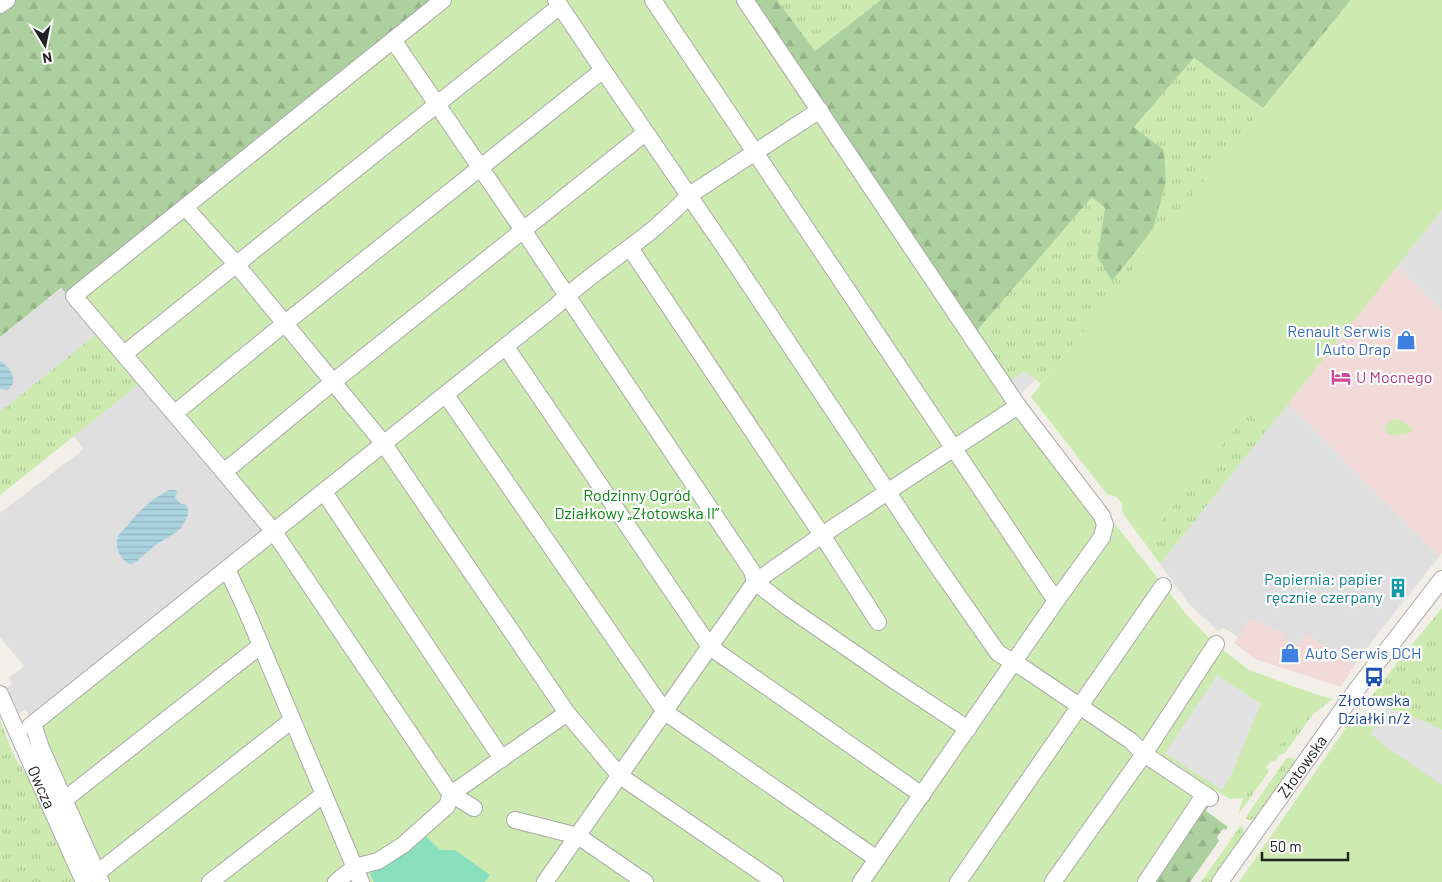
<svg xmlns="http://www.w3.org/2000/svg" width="1442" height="882" viewBox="0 0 1442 882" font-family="Barlow,sans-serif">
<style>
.residential{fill:#e0dfdf}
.commercial{fill:#f2dad9}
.grass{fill:url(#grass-tufts)}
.forest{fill:url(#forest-firs)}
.garden{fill:#cdebb0}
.pitch{fill:#88e0be}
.parking{fill:#e2e2e2}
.water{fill:url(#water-rules)}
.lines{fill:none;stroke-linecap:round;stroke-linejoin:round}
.minor-casing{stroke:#a9a9a9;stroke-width:18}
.minor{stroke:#fff;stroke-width:16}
.labels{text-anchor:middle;stroke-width:4.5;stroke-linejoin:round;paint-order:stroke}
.shop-label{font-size:16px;fill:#366cbe;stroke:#fff;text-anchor:end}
.hotel-label{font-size:16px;fill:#b23c85;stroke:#fff;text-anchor:start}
.park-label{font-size:16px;fill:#0c8416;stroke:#fff}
.culture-label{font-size:16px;fill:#0d838f;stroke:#fff;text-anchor:end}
.transit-label{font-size:16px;fill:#164399;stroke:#fff}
.street-label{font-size:16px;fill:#222;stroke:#fff}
</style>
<defs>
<pattern id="grass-tufts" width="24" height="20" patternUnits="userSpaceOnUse" patternTransform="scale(1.25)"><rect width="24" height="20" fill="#cdebb0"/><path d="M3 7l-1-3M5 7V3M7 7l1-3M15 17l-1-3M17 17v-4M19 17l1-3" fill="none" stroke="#b0c997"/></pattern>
<pattern id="forest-firs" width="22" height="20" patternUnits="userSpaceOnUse" patternTransform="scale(1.25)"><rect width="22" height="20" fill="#add19e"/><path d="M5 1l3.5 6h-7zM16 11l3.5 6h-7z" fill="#95b388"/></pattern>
<pattern id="water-rules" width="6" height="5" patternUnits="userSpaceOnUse" patternTransform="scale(1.25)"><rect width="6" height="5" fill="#aad3df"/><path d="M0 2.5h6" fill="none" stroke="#92b5bf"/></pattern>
</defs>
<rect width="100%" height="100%" fill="#f2efe9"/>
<g class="residential">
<path d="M1442,210V311L1397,266Z"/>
<path d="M62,288L99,332L0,412V337Z"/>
<path d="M142,382L261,522L258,535L30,719L26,710L19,713L7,688L12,684L9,678L24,666L0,637V513L84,449L74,436Z"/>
<path d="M1288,403L1439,557L1372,641L1354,666L1306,634L1298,646L1282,637L1284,634L1268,625L1266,628L1251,618L1238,637L1224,628L1218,631L1189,604L1160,564Z"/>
</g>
<g class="commercial">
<path d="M1397,266L1442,311V553L1439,557L1288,403Z"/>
<path d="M1251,618L1266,628L1268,625L1284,634L1282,637L1298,646L1306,633L1354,666L1341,687L1255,659L1234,643Z"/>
</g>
<g class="grass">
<path d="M777,0H881L815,51Z"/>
<path d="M1194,58L1263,108L1041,384L1024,371L1009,383L975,333L1092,197L1105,208L1097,257L1112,280L1153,229L1164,150L1134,127Z"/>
<path d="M99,332L142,382L0,495V412Z"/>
<path d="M1248,412L1267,430L1160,564L1144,542Z"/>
<path d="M1442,608V730L1423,721L1387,708L1371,697L1401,658Z"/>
<path d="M1315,694L1333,699L1313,714L1285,753L1279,755L1275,762L1271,761L1266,768L1269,771L1239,814L1240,808L1243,798Z"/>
<path d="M0,720L15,758L28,777L77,882H0Z"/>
<path d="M1290,757L1297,762L1256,819L1249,820L1245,818L1286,759Z"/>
<path d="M1241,825L1243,827L1245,834L1214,882H1201Z"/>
</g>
<g class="forest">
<path d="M0,0H436L67,294L61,288L0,337Z"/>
<path d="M751,0H777L815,51L881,0H1351L1263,108L1194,58L1134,127L1164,150L1166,182L1153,229L1112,281L1097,257L1105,208L1092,197L975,333Z"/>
<path d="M1207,802L1210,804L1206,811L1228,827L1226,830L1223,829L1217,837L1219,841L1190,882H1152Z"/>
</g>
<g class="garden">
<path d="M436,0H751L1009,383L1095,499L1187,615L1210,639L1228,654L1249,670L1315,694L1243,798L1230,799L1215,790L1152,882H94L28,732L258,535L261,522L67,294Z"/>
<path d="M1351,0H1442V210L1267,430L1248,412L1144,542L1123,514L1122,504L1117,497L1109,495L1106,493L1031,397L1157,239Z"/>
<path d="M1395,419L1402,421L1413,429L1412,431C1404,435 1395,438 1386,433V424L1388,422Z"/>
<path d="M1387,708L1423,721L1442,730V882H1239L1357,712L1376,724Z"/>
</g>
<path class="pitch" d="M425,835L440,850H455L490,875L485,882H374L370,874Z"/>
<g class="parking">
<path d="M1024,371L1036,379L1018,397L1009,383Z"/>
<path d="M1217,675L1261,704L1230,777L1222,790L1165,753Z"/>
<path d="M1387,708L1423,721L1442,730V785L1383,745L1371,734L1376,725Z"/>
</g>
<g class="water">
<path d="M0,361C8,366 15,375 13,384L8,390L0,389Z"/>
<path d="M169,490H175L178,492L175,497L181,504H185L188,509V515L181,528L175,533L154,546L136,562L131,564L127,563C119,556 115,547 118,536L138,513L155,498Z"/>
</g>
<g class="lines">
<defs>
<g id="minor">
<path d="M443,0L74,296L224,472L274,532L448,790L451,794L474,808"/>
<path d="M556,0L603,70L729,254L931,557L998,653L1025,669L1131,741L1144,754L1210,798"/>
<path d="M653,0L1056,601"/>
<path d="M745,0L1018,406L1102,516L1105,525L1102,537L1056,601L861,882"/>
<path d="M0,5L7,0"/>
<path d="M393,40L523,230L752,571L755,582L786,606L892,679L968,729"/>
<path d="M185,207L236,264L384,444L567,713L620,776L775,882"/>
<path d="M630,248L822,535L878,622"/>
<path d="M506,347L710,647L922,795"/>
<path d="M124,354L560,6"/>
<path d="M446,395L665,712L877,859"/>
<path d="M175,413L284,324L603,70"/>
<path d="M224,472L333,382L645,133"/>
<path d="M324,492L502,759"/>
<path d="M227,569L246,610L361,882"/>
<path id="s1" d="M0,694L84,882"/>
<path d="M33,724L41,748L101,882"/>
<path d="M30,726L556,306C585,278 620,256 651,231C664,220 677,209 688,196L820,110"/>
<path d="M64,800L260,646"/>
<path d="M515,820L578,836L645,882"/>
<path d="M97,873L292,720"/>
<path d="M210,882L324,794"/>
<path d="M336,882L355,867L378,861L403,845L447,806L451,794L567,713"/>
<path d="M545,882L755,582L822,535L1018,406"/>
<path d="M958,882L1163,586"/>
<path d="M1053,882L1144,754L1216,644"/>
<path d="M1146,882L1204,795"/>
<path id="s2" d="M1220,882L1357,689L1442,579"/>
</g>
</defs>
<use href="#minor" class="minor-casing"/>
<use href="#minor" class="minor"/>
</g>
<defs>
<symbol id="shop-bare" viewBox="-9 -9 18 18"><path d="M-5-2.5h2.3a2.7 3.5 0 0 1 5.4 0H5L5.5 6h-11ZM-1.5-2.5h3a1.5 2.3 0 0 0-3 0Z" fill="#3f7fe0" stroke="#fff" stroke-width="2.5" paint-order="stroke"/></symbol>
<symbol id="hotel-bare" viewBox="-9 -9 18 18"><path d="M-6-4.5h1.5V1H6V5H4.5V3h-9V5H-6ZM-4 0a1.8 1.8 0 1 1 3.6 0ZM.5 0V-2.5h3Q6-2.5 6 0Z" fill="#d1479c" stroke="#fff" stroke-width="2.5" paint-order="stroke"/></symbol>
<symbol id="building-bare" viewBox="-9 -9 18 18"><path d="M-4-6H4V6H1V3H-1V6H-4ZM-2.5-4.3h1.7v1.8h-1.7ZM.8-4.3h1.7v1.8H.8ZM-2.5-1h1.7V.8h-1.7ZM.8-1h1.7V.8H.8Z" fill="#0f9aa8" stroke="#fff" stroke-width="2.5" paint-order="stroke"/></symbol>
<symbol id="bus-bare" viewBox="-9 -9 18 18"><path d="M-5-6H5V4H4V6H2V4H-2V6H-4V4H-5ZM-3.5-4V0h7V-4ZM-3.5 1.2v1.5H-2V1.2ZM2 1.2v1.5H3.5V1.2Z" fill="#1a4fb4" stroke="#fff" stroke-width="2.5" paint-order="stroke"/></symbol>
</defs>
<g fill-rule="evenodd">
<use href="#shop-bare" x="1392" y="326" width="28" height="28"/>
<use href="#hotel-bare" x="1327" y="363" width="28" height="28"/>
<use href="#building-bare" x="1384" y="574" width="28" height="28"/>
<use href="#shop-bare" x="1276" y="639" width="28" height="28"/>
<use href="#bus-bare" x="1360" y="663" width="28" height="28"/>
</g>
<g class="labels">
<g class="shop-label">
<text x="1391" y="337">Renault Serwis<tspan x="1391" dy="18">| Auto Drap</tspan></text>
<text x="1305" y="659" text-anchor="start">Auto Serwis DCH</text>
</g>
<g class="hotel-label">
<text x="1356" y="383">U Mocnego</text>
</g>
<g class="park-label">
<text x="637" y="501">Rodzinny Ogród<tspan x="637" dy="18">Działkowy „Złotowska II”</tspan></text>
</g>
<g class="culture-label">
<text x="1383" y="585">Papiernia: papier<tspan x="1383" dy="18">ręcznie czerpany</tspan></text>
</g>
<g class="transit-label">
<text x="1374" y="706">Złotowska<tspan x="1374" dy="18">Działki n/ż</tspan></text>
</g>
<g class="street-label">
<text dy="6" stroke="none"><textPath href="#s2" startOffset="142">Złotowska</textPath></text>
<text dy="6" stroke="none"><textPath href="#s1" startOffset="102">Owcza</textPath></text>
</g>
</g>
<g transform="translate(45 45) rotate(170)" stroke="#ffffff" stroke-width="4" paint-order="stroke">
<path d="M0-4L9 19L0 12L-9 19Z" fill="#222222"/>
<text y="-8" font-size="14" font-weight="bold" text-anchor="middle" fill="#222222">N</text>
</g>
<path d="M1262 852v8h86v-8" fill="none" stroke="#222222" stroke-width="2.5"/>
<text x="1270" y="852" font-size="15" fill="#222222" stroke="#ffffff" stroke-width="4" paint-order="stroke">50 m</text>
</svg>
